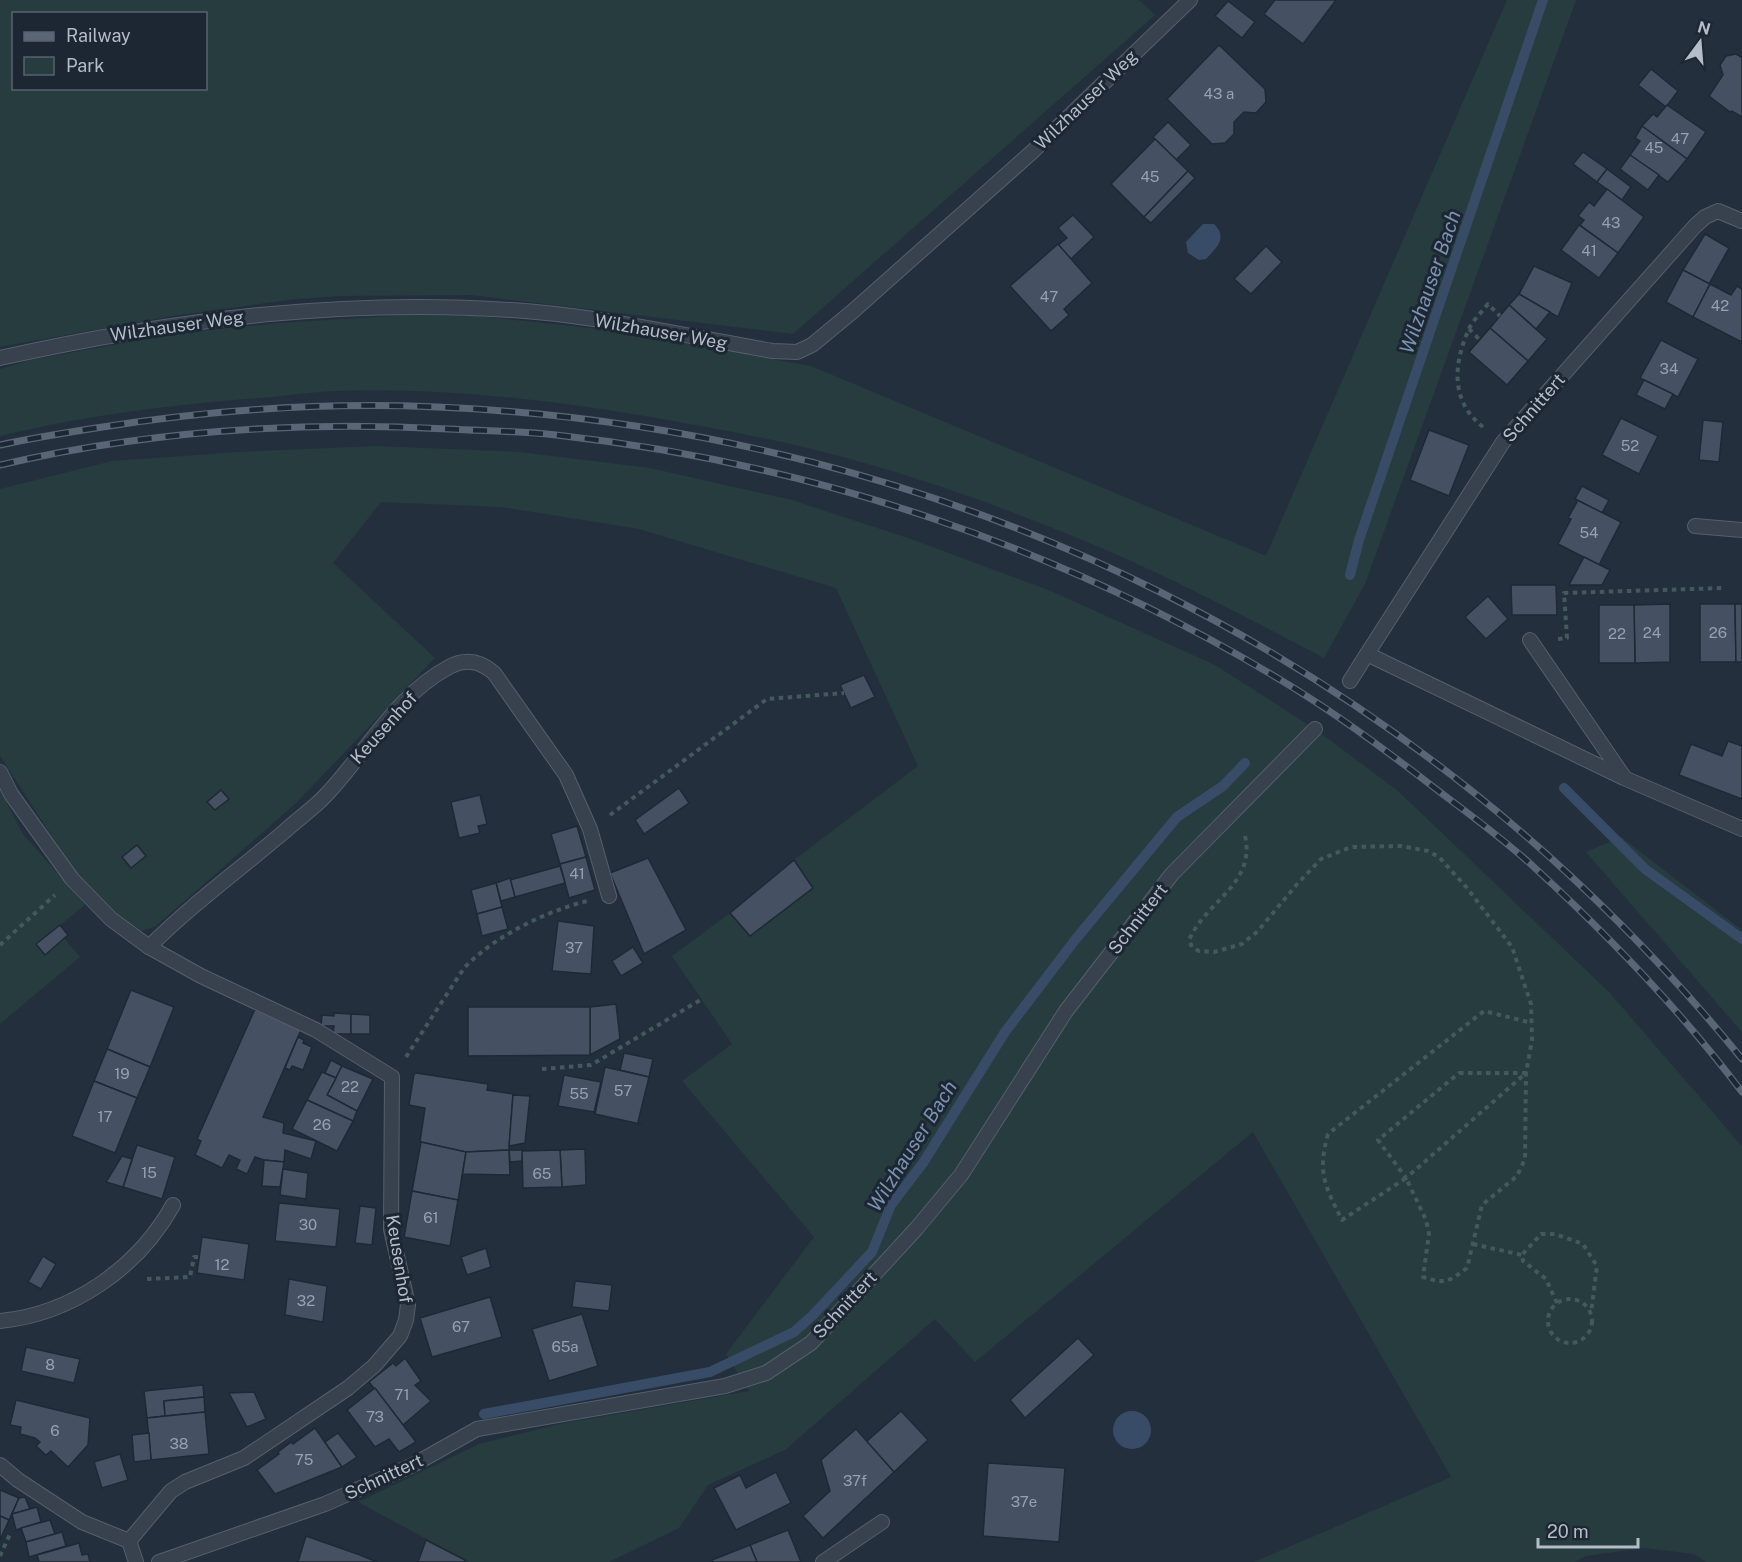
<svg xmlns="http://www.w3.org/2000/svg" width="1742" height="1562" viewBox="0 0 1742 1562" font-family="'Public Sans',sans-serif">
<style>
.green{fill:#263c3f;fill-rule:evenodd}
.water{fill:#394c67}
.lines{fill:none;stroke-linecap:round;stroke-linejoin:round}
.stream{stroke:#394c67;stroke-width:10}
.building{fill:#455162;stroke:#1f2835;stroke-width:1.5}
.lane-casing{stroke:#565f6c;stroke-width:16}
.path{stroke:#44595c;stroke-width:4;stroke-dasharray:4.5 4.5;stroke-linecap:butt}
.lane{stroke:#38414e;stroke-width:14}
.rail-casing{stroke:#5a6575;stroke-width:7}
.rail{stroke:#1d2633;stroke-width:4.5;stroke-dasharray:14;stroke-linecap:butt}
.labels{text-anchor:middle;stroke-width:6;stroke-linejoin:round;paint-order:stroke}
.number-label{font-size:15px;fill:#98a1af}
.street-label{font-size:18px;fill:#b4bcc9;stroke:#1d2633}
.water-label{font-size:20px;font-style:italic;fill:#7c92b1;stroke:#1d2633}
</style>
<rect width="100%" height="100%" fill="#242f3e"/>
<g class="green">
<path d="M0,0H1139L1155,15L793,334L471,295L341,296L296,299L173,316L0,347ZM14,14H206V88H14Z"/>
<path d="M1507,0H1576L1365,584L1324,658C1245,617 1166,574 1082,540C1000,506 914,475 827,453C767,437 706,427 645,416C543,399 438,387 335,391C310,392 284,396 259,398C170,405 88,415 0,436V369L30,360L179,333L278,323L409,315L477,316L609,330L811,366L1266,556Z"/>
<path d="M376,446L520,452L650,468L792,500L914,540L1051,591L1215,665L1315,729L1398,791L1609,992L1742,1146V1562H1706L1694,1554L1644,1548L1586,1556L1575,1562H1254L1451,1477L1253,1132L975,1362L935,1319L785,1450L708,1485L679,1528L609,1562H469L358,1502L479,1444L564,1423L749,1391L726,1354L814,1237L682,1081L732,1044L672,956L730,913L794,860L918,766L836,588L639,529L501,507L381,502L333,563L435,658L296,803L156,926L142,931L128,922L107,905L73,869L0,756V489L112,461L239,452Z"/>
<path d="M0,790L23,834L85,905L60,925L68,935L65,939L80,957L0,1024Z"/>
<path d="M1621,837L1742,930V1032L1586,852Z"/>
</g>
<g class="water">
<path d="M1203,224H1214C1228,238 1217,247 1206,259L1199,260L1188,253L1186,242Z"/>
<circle cx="1132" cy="1430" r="19"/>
</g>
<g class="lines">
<g class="stream">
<path d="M1350,575L1359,540L1543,0"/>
<path d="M1564,788L1645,869L1742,939"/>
<path d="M484,1414L710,1372L794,1332L813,1315L872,1252L891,1205L923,1163L1005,1032L1075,940L1177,817L1223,786L1245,763"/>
</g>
</g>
<g class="building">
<path d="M1275,0H1336L1303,44L1264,14Z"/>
<path d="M1228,1L1255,22L1242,38L1215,16Z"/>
<path d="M1219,45L1265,89L1266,102L1256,113L1244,112L1234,122V134L1225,143L1212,144L1167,99Z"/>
<path d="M1736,54L1742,58V117L1732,111L1730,112L1709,96L1723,75L1720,65L1726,56Z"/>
<path d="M1651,69L1678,91L1666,107L1638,85Z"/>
<path d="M1667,105L1706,132L1687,159L1642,126L1653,114L1657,117Z"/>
<path d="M1168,122L1191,145L1176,160L1153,137Z"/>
<path d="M1642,126L1687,159L1668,182L1630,155L1640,141L1635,138Z"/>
<path d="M1155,139L1188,171L1144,217L1111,184Z"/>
<path d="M1583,152L1607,169L1597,182L1573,164Z"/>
<path d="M1630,155L1659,175L1648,190L1620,169Z"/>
<path d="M1607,169L1631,187L1622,200L1597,182Z"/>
<path d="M1188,171L1195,178L1151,223L1144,217Z"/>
<path d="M1607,189L1644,217L1618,253L1580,225L1584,220L1578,216L1589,202L1594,206Z"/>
<path d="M1073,215L1094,237L1071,259L1058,245L1067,238L1058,228Z"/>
<path d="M1579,225L1618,253L1599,278L1561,250Z"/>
<path d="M1705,234L1729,248L1709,284L1683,270Z"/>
<path d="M1058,244L1092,283L1064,309L1069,315L1051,331L1010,286Z"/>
<path d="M1266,246L1282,262L1251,294L1234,279Z"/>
<path d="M1534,266L1572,283L1558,317L1519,294Z"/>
<path d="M1683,270L1710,284L1693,317L1666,302Z"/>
<path d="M1710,284L1731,295L1737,286L1742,289V342L1693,317Z"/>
<path d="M1519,294L1550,312L1536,329L1509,305Z"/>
<path d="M1509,305L1547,339L1528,361L1490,328Z"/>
<path d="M1490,328L1528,361L1507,385L1469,352Z"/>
<path d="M1661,340L1698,359L1678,397L1640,378Z"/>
<path d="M1644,380L1673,394L1665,409L1636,395Z"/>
<path d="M1621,418L1658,436L1639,474L1602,455Z"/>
<path d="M1703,420L1723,422L1719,462L1699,460Z"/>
<path d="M1429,430L1469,445L1449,496L1410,480Z"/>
<path d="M1582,486L1609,500L1602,513L1575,499Z"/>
<path d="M1575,499L1621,522L1599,565L1558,544L1571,519L1568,518L1577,502Z"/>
<path d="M1584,557L1610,570L1602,585H1569Z"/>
<path d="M1511,585H1556L1557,615H1512Z"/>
<path d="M1488,596L1508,619L1486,639L1465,617Z"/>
<path d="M1670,604V662L1635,663L1634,605Z"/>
<path d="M1700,604H1735L1736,662H1700Z"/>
<path d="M1735,604H1742V662H1736Z"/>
<path d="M1599,605H1634L1635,663H1599Z"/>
<path d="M864,675L875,697L851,708L840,685Z"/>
<path d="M1728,741L1742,746V799L1679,775L1691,744L1722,756Z"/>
<path d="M679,788L689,803L644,834L635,820Z"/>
<path d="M221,790L229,799L215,810L207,802Z"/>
<path d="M480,795L487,824L478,826L480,833L459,838L451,802Z"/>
<path d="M577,826L586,857L560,864L551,834Z"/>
<path d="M137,845L146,856L131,868L122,857Z"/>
<path d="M586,857L595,890L569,898L560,864Z"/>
<path d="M648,858L686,930L644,954L610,873Z"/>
<path d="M794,860L813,888L750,936L730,913Z"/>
<path d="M560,866L565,883L515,897L510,880Z"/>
<path d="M510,878L515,897L501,901L496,883Z"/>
<path d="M496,883L502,907L477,914L471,890Z"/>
<path d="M502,907L508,929L482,936L477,914Z"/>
<path d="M558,921L594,926L591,974L552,971Z"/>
<path d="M60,925L68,935L45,955L36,944Z"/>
<path d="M633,947L643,963L621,976L612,961Z"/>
<path d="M131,990L174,1007L150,1067L107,1049Z"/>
<path d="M616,1004L620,1039L590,1055V1007Z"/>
<path d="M468,1007H590V1055L468,1056Z"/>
<path d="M255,1009L301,1030L263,1117L284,1123L283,1133L316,1141L311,1159L285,1150L284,1162L264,1160L255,1157L247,1174L236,1169L240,1160L229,1155L222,1168L195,1155L201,1141L197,1139Z"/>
<path d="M334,1013L351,1014V1034H333L334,1026H321L322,1015L334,1016Z"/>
<path d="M351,1014L370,1015V1034H351Z"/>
<path d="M298,1037L304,1040L303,1043L312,1047L303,1070L292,1066L290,1070L285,1068Z"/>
<path d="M107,1049L150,1067L137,1098L94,1081Z"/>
<path d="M624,1053L653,1059L649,1077L620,1070Z"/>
<path d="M331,1060L342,1066L336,1078L325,1073Z"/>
<path d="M342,1066L373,1079L357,1111L327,1095Z"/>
<path d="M605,1067L649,1077L638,1122L640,1124L595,1114Z"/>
<path d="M322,1072L336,1078L327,1095L357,1111L353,1121L307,1100Z"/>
<path d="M416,1073L488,1084L487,1090L513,1094L509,1150L466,1152L420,1142L425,1108L409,1105L414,1074Z"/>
<path d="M564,1075L601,1082L594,1112L558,1106Z"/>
<path d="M94,1081L137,1098L115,1153L72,1136Z"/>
<path d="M513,1095L530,1096L525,1143L509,1146Z"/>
<path d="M307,1100L353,1121L337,1151L292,1129Z"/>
<path d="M421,1142L466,1152L458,1200L412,1191Z"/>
<path d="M137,1145L175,1157L162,1199L123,1187Z"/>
<path d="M585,1149L586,1185L562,1187L560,1150Z"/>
<path d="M509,1150H523L522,1161L510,1162Z"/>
<path d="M509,1150L510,1175L463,1174L462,1178L466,1152Z"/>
<path d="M560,1150L562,1187L523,1188L522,1151Z"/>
<path d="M122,1156L132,1159L123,1187L106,1182Z"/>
<path d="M264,1160L284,1162L280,1187L262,1186Z"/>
<path d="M283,1169L308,1173L306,1199L280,1195Z"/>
<path d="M412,1191L458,1200L450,1246L404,1237Z"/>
<path d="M279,1203L340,1209L336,1247L275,1241Z"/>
<path d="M360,1206L376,1208L372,1245L355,1243Z"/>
<path d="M202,1237L249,1244L244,1280L197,1273Z"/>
<path d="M486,1248L491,1267L467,1275L461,1257Z"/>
<path d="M43,1256L56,1264L41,1289L28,1282Z"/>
<path d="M289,1279L327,1286L323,1322L285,1315Z"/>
<path d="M575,1281L612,1285L609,1311L572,1307Z"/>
<path d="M490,1297L502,1337L432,1357L420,1318Z"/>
<path d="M582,1314L598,1366L549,1381L532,1329Z"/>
<path d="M1078,1338L1094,1355L1025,1418L1010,1400Z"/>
<path d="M26,1347L80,1359L74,1383L21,1371Z"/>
<path d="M405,1358L421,1381L415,1385L431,1401L403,1425L369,1382L393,1363L396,1366Z"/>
<path d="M203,1385L204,1397L164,1401L165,1416L147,1418L144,1391Z"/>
<path d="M375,1388L416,1442L399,1452L389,1439L375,1447L347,1410Z"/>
<path d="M254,1392L266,1419L247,1427L229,1393Z"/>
<path d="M204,1397L205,1412L165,1416L164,1401Z"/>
<path d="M16,1400L90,1418L88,1445L68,1467L51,1451L46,1455L36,1446L40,1442L35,1438L20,1434L21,1427L10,1425Z"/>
<path d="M901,1411L928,1440L894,1472L866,1442Z"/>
<path d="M205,1412L209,1454L151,1460L147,1418Z"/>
<path d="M315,1428L342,1467L275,1494L257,1470L279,1454L278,1452L291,1442L293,1444Z"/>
<path d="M856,1429L894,1472L823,1538L803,1516L830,1491L821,1460Z"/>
<path d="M149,1433L151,1460L134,1462L132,1435Z"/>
<path d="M338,1433L357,1457L342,1467L325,1442Z"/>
<path d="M120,1454L128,1480L102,1488L94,1462Z"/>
<path d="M988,1463L1065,1468L1059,1542L983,1536Z"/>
<path d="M776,1472L791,1503L736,1530L714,1488L740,1475L746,1488Z"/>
<path d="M0,1490L19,1498L9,1520L0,1516Z"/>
<path d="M25,1497L30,1509L12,1514L19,1498Z"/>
<path d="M37,1507L41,1522L16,1530L12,1514Z"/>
<path d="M0,1516L9,1520L0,1540Z"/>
<path d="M50,1520L55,1534L26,1542L21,1528Z"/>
<path d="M788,1530L801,1562H757L750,1545Z"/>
<path d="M62,1532L66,1546L29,1557L26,1542Z"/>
<path d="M306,1536L360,1555L377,1562H298Z"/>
<path d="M426,1540L465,1560L464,1562H418Z"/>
<path d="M79,1543L82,1555L88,1554L90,1562H39L37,1555Z"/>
<path d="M750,1545L757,1562H713L712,1560Z"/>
</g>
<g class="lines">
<defs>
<g id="lane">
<path d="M0,358C176,319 355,296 536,312C614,319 696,338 773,351L797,352L812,345L852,312L1032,152L1190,0"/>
<path d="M1695,526L1742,530"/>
<path d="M1530,640L1624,777"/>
<path d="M1367,654L1503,442L1695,226L1705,217L1718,211L1742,221"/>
<path d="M1350,681L1367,654L1624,778L1742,829"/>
<path d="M0,772L11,794L72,879L111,919L149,947L201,976L316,1030L392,1077L391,1229L408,1305L406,1320L400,1336L374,1366L348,1388L244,1458L185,1482L171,1491L129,1541"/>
<path d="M149,947C191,905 239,870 285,831C298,819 314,808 326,795C366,753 396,695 449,667C466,658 480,661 494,673L566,775L590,829L609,896"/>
<path d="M0,1321C72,1314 138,1268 173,1205"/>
<path d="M0,1465L18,1480L82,1522L129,1541"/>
<path d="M129,1541L136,1562"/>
<path d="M159,1562L325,1504L413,1465L477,1429L725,1386L766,1373L811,1343L916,1229L961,1175L1066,1011L1172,874L1315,729"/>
<path d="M823,1562L882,1522"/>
</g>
</defs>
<use href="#lane" class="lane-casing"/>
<g class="path">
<path d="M1469,329L1480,340"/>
<path d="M1483,427C1451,402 1453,366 1468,331C1472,321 1481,313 1488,304L1500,316"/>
<path d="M1558,639L1567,638L1564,593L1724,588"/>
<path d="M610,815L767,699L844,693"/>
<path d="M1245,836C1256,884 1206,901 1189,940L1192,947L1199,951L1214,952L1242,944L1258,931L1298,883L1321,859L1351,847L1401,846L1428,851L1439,857L1467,888L1512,947L1531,1004L1532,1040L1526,1073L1525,1159L1517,1176L1482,1205L1467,1268C1449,1281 1446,1285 1423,1277L1429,1234L1426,1220L1406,1178L1342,1220C1325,1186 1317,1173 1328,1134L1484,1011L1532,1023"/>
<path d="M0,945L55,895"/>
<path d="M406,1057L464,968C495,936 544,912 587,901"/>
<path d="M542,1069L591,1065L702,999"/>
<path d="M1459,1073H1526L1406,1178L1378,1140Z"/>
<path d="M1473,1244L1522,1255"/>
<path d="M147,1279L190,1277L194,1257H198"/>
<circle cx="1570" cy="1321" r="22"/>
<path d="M1557,1303L1546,1279L1523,1261L1522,1255L1541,1234H1555L1583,1244L1597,1266L1591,1313"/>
<path d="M0,1556L10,1534"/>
</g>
<use href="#lane" class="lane"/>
<defs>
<g id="rail">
<path d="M0,445C32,438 64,433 96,428C209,410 322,402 437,407C948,428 1419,662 1742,1059"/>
<path d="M0,465C146,431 299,421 448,429C484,431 520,431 556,435C813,463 1063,548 1284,682C1337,714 1387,751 1436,789C1470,815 1505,840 1536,869C1610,937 1681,1011 1742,1092"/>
</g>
</defs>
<use href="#rail" class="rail-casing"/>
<use href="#rail" class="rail"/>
</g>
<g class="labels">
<g class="number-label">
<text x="1219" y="99">43 a</text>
<text x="1680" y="144">47</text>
<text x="1654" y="153">45</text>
<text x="1150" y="182">45</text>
<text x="1611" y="228">43</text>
<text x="1589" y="256">41</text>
<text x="1049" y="302">47</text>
<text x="1720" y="311">42</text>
<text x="1669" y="374">34</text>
<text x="1630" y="451">52</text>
<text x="1589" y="538">54</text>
<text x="1652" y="638">24</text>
<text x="1718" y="638">26</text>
<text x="1617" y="639">22</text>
<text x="577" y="879">41</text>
<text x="574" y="953">37</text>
<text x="122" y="1079">19</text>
<text x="350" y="1092">22</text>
<text x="623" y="1096">57</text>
<text x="579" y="1099">55</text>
<text x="105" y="1122">17</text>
<text x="322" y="1130">26</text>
<text x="149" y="1178">15</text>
<text x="542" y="1179">65</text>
<text x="431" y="1223">61</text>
<text x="308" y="1230">30</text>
<text x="222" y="1270">12</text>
<text x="306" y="1306">32</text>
<text x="461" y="1332">67</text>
<text x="565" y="1352">65a</text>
<text x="50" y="1370">8</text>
<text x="402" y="1400">71</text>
<text x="375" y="1422">73</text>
<text x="55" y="1436">6</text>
<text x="179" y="1449">38</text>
<text x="304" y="1465">75</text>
<text x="855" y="1486">37f</text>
<text x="1024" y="1507">37e</text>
</g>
<g class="street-label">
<text transform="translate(1086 100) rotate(-44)" y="6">Wilzhauser Weg</text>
<text transform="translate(177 326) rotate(-8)" y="6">Wilzhauser Weg</text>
<text transform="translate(661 332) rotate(10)" y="6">Wilzhauser Weg</text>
<text transform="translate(1534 408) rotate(-49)" y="6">Schnittert</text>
<text transform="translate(384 728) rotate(-48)" y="6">Keusenhof</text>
<text transform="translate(1138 919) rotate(-52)" y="6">Schnittert</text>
<text transform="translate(399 1259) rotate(81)" y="6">Keusenhof</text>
<text transform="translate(845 1305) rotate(-47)" y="6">Schnittert</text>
<text transform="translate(384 1477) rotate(-25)" y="6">Schnittert</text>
</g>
<g class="water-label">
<text transform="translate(1430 282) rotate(-71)" y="7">Wilzhauser Bach</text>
<text transform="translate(912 1146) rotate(-58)" y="7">Wilzhauser Bach</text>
</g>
</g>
<rect x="12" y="12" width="195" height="78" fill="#1d2633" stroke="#59626f" stroke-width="1.5"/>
<rect x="24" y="32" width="30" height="9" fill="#5a6575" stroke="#59626f" stroke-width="1.5"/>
<text x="66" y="42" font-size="18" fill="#b4bcc9">Railway</text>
<rect x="24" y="57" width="30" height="18" fill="#263c3f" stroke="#59626f" stroke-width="1.5"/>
<text x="66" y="72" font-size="18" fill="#b4bcc9">Park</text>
<g transform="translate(1700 42) rotate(16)" stroke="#1d2633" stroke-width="4.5" paint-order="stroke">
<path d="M0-4.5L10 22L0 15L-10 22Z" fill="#b4bcc9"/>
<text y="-9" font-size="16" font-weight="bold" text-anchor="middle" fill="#b4bcc9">N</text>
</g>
<path d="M1538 1538v9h100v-9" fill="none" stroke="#b4bcc9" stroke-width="3"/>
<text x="1547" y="1538" font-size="18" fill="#b4bcc9" stroke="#1d2633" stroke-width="4.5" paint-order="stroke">20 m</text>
</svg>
